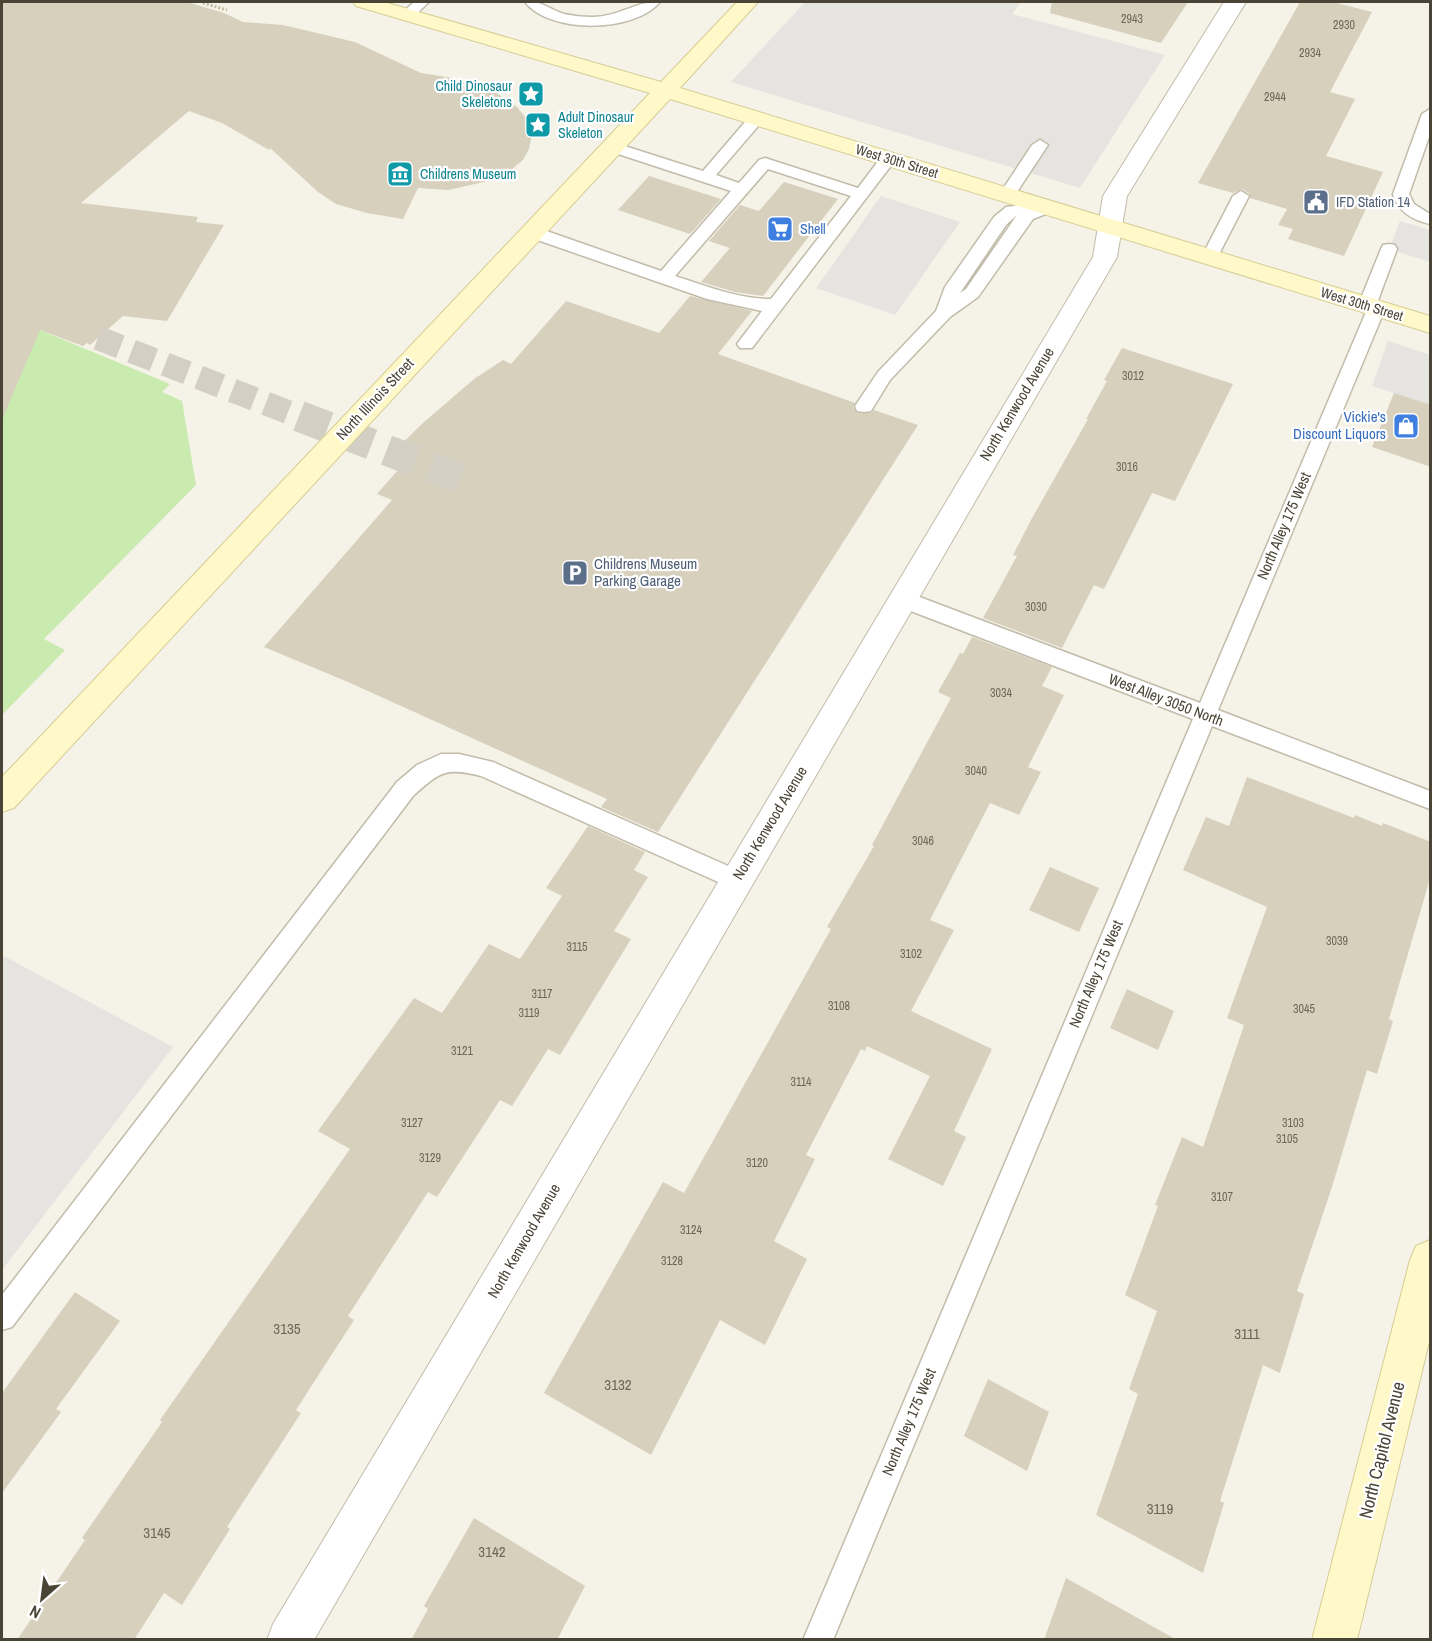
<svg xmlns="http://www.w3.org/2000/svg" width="1432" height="1641" viewBox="0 0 1432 1641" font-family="'Archivo Narrow',sans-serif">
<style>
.green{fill:#c9ebaf}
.parking{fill:#e6e4e0}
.building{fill:#d7d0bd}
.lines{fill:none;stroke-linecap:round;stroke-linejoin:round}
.pedestrian-tunnel-far1{stroke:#d3cfc4;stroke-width:24;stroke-dasharray:24 12;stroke-linecap:butt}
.pedestrian-tunnel{stroke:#d3cfc4;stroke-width:31;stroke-dasharray:31 16;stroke-linecap:butt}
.service-casing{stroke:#c1bcaa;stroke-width:3}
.minor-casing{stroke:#c1bcaa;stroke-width:2}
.secondary-casing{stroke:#d7cd96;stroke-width:2}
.path{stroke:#c4ba9b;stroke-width:3;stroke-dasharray:2 2;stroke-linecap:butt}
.service{fill:#fff;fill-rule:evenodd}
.minor{fill:#fff;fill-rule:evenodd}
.secondary{fill:#fff8c8;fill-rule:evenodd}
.labels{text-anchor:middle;stroke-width:4.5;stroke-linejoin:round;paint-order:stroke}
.number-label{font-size:12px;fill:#6c6758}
.far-culture-label{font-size:14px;fill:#0d838f;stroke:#fff;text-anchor:start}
.far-street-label{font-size:14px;fill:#494436;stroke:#fff}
.far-service-label{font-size:14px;fill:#4e5e75;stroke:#fff;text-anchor:start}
.far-shop-label{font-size:14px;fill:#366cbe;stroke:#fff;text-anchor:start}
.street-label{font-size:15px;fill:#494436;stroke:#fff}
.shop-label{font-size:15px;fill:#366cbe;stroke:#fff;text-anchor:end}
.service-label{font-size:15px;fill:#4e5e75;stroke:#fff;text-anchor:start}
.near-number-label{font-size:15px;fill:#6c6758}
.near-street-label{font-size:18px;fill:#494436;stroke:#fff}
</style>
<rect width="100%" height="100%" fill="#f5f2e8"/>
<path class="green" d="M2,330H40L170,384L162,392L182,401L196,485L44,639L65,650L2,715Z"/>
<g class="parking">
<path d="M805,2H1021L1012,14L1165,55L1080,188L731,82Z"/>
<path d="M881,196L960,222L895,315L816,288Z"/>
<path d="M1400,221L1430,230V262L1389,249Z"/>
<path d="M1388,341L1430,355V405L1372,386Z"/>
<path d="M2,955L173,1047L2,1270Z"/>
</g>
<g class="building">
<path d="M2,2H187L224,13L243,22L283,25L355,42L421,73L453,78L495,92L517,107L529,122L533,130L529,149L523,160L512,169L484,182L448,190L418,188L403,219L367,213L336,204L318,192L270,148L269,150L222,123L189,111L81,203L198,217L196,222L224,225L167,321L123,316L90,345L87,343L83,346L40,330L2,420Z"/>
<path d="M1052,2H1188L1161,43L1050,13Z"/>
<path d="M1300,2H1333L1372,12L1330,92L1355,99L1326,156L1383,172L1344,256L1288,239L1293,229L1278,225L1287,209L1250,198V194L1242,189L1233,193L1198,183Z"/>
<path d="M649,176L721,199L690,234L618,210Z"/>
<path d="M784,182L838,199L763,296L735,292L701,282L730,248L709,241L740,205L759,211Z"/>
<path d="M690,296L752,311L718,354L855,403L853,407L857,413H871L874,410L918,425L658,832L601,807L607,799L348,682L264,647L392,500L377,494L398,470L382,463L424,422L474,379L503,360L511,364L566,301L659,333Z"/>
<path d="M1122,348L1233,384L1175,501L1152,493L1104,589L1094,585L1062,648L983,618L1017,556L1013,555L1031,520L1088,419H1086L1107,381L1104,380Z"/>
<path d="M1394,393L1431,405V467L1372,447Z"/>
<path d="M972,637L1052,667L1042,686L1064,695L1028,767L1041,772L1019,815L990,803L930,920L954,930L911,1011L992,1049L954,1131L966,1137L943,1186L888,1159L930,1076L867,1046L865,1051L861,1049L806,1155L815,1159L774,1241L807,1259L765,1345L720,1320L651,1455L544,1393L663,1182L684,1193L831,929L827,927L874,846L872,845L951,698L938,692L960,653L963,654Z"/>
<path d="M1247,777L1354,818L1355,815L1382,826L1383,823L1431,842V875L1389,1019L1393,1021L1377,1074L1367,1070L1332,1187L1297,1291L1304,1294L1280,1373L1263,1365L1220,1501L1224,1503L1203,1573L1096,1515L1138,1394L1129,1389L1157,1311L1125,1295L1158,1206L1155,1205L1182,1137L1203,1147L1244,1025L1227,1018L1267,907L1183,870L1206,817L1229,826Z"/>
<path d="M588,826L645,852L634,870L648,877L614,931L631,939L560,1055L548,1049L512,1106L500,1100L437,1197L428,1192L348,1316L354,1320L296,1410L301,1413L227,1527L230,1529L182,1605L164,1593L134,1640H17L85,1540L82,1538L162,1422L160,1420L350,1149L318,1131L414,998L442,1013L489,944L520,959L562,896L546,888Z"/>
<path d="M1050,867L1099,888L1079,932L1029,910Z"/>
<path d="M1127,989L1174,1011L1158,1050L1110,1028Z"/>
<path d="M75,1292L120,1321L56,1409L61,1412L2,1493V1393Z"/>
<path d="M988,1379L1049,1412L1027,1471L964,1436Z"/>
<path d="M474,1518L585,1586L557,1640H411L428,1609L424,1606Z"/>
<path d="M1066,1578L1177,1640H1044Z"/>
</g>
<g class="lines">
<path class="pedestrian-tunnel-far1" d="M98,338L303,418"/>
<path class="pedestrian-tunnel" d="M299,416L471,483"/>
<defs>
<g id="service">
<path d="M414,2H429L412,18H402L400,15Z"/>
<path d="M525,2C541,0 549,9 564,14C573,16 583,17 592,17C619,17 639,0 660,2C634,33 550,34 525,2Z"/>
<path d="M1430,109V134L1409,194L1414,204L1430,214V224C1413,220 1398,212 1393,194L1422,114Z"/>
<path d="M757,113L765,118L716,175L739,183L759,160L765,158L858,188L882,156H894L896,159L752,348H740L737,344L762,311L707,299L526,236L524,232L526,228H538L661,271L731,191L606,150L604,147L612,142L703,171L751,115ZM768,169L851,196L771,299C738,299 706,286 675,276Z"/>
<path d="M1040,140L1048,145L1015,195L1013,199H1001L999,195L1032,145Z"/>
<path d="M1241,191L1249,196L1217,258L1215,262H1203L1201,258L1233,196Z"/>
<path d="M1047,202L1055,207L1053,211L1033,219L978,297L950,317L890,380L871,411L864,412L857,411L855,406L878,372L936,311L945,287L994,217L1006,207ZM1017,215L966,289L960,293L1006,225Z"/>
<path d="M1389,244L1395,245L1397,249L1377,303L1382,305L1385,309L1218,710L1430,791V809L1212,726L833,1640H803L1193,719L895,605L892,599L895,593L902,591L909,593L1200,703L1366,312L1361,310L1358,306L1381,249L1383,245Z"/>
<path d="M441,754H459L493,762L744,873L748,880L744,887L736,890L481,776C445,767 440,772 413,796L12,1327L2,1330V1295L397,782L417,765Z"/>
</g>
<path id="minor" d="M1224,2H1246L1127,196L1117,257L314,1640H267L273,1624L1093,257L1103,196Z"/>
<g id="secondary">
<path d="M353,2H384L661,82L737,2H758L680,88L1430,316V333L670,99L14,808L2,812V777L650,93L356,6Z"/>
<path d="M1430,1240V1338L1357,1640H1312L1410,1260L1416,1246Z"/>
</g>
</defs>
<use href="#service" class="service-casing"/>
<use href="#minor" class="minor-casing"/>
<use href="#secondary" class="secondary-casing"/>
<path class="path" d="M203,3L227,10"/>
<use href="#service" class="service"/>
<use href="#minor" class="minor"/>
<use href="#secondary" class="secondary"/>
</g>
<defs>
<symbol id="sight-square" viewBox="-11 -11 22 22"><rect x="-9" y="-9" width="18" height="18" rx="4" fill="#0f9aa8" stroke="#fff"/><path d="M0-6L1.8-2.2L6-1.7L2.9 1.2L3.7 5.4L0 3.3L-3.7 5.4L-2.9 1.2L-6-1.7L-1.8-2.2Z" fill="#fff"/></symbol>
<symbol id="museum-square" viewBox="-11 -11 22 22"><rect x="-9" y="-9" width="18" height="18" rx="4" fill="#0f9aa8" stroke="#fff"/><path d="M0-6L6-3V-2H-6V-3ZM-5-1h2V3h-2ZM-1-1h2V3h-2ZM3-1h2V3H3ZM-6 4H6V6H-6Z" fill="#fff"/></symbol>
<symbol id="civic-square" viewBox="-11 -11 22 22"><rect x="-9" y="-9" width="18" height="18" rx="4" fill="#5c6f8a" stroke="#fff"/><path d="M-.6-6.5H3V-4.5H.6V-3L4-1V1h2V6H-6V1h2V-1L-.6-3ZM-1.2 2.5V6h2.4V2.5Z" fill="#fff"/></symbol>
<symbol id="supermarket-square" viewBox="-11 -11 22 22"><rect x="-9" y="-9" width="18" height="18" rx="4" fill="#3f7fe0" stroke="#fff"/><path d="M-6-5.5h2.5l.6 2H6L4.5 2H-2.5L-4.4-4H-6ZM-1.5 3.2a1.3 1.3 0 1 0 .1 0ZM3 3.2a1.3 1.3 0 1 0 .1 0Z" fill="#fff"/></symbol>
<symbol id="shop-square" viewBox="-11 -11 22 22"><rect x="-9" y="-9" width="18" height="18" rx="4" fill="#3f7fe0" stroke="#fff"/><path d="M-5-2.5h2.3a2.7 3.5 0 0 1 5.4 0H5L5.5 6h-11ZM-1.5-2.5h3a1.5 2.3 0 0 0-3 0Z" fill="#fff"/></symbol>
<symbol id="parking-square" viewBox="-11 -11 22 22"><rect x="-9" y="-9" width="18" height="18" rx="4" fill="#5c6f8a" stroke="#fff"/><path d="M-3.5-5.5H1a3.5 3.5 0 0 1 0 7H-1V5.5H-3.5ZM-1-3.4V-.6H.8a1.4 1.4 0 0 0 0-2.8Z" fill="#fff"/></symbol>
</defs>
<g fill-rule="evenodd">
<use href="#sight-square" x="516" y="79" width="30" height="30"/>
<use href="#sight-square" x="523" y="110" width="30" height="30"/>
<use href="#museum-square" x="385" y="159" width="30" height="30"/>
<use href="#civic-square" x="1301" y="187" width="30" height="30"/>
<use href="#supermarket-square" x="765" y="214" width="30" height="30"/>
<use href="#shop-square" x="1391" y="411" width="30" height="30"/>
<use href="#parking-square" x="560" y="558" width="30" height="30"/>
</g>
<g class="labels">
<g class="number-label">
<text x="1132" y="23">2943</text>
<text x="1344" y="29">2930</text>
<text x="1310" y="57">2934</text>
<text x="1275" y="101">2944</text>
<text x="1133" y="380">3012</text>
<text x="1127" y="471">3016</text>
<text x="1036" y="611">3030</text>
<text x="1001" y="697">3034</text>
<text x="976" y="775">3040</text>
<text x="923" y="845">3046</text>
<text x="1337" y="945">3039</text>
<text x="577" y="951">3115</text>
<text x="911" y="958">3102</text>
<text x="542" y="998">3117</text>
<text x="839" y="1010">3108</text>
<text x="1304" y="1013">3045</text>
<text x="529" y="1017">3119</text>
<text x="462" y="1055">3121</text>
<text x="801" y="1086">3114</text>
<text x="412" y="1127">3127</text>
<text x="1293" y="1127">3103</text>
<text x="1287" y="1143">3105</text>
<text x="430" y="1162">3129</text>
<text x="757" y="1167">3120</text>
<text x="1222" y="1201">3107</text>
<text x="691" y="1234">3124</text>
<text x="672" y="1265">3128</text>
</g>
<g class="far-culture-label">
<text x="512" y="91" text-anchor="end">Child Dinosaur<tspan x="512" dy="16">Skeletons</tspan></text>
<text x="558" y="122">Adult Dinosaur<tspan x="558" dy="16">Skeleton</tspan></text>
<text x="420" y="179">Childrens Museum</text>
</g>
<g class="far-street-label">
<text transform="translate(897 161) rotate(17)" y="5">West 30th Street</text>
<text transform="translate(1362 304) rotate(17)" y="5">West 30th Street</text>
</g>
<g class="far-service-label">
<text x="1336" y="207">IFD Station 14</text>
</g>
<g class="far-shop-label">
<text x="800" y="234">Shell</text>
</g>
<g class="street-label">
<text transform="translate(375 399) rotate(-47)" y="5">North Illinois Street</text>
<text transform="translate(1017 404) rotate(-59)" y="5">North Kenwood Avenue</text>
<text transform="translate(1284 526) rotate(-67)" y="5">North Alley 175 West</text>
<text transform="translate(1166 700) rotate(21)" y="5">West Alley 3050 North</text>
<text transform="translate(770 823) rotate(-59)" y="5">North Kenwood Avenue</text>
<text transform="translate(1096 974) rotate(-67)" y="5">North Alley 175 West</text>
<text transform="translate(524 1241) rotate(-60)" y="5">North Kenwood Avenue</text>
<text transform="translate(909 1422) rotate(-67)" y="5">North Alley 175 West</text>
</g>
<g class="shop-label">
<text x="1386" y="422">Vickie's<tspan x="1386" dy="17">Discount Liquors</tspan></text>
</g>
<g class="service-label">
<text x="594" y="569">Childrens Museum<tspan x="594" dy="17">Parking Garage</tspan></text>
</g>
<g class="near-number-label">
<text x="287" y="1334">3135</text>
<text x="1247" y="1339">3111</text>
<text x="618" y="1390">3132</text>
<text x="1160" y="1514">3119</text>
<text x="157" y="1538">3145</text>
<text x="492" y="1557">3142</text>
</g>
<g class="near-street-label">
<text transform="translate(1382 1450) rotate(-76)" y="6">North Capitol Avenue</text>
</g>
</g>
<rect width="1432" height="1641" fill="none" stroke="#494436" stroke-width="6"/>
<g transform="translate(42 1599) rotate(208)" stroke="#ffffff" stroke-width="4.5" paint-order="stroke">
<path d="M0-4.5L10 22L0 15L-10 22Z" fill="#494436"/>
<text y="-9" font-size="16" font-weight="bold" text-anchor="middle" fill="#494436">N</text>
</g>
</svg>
